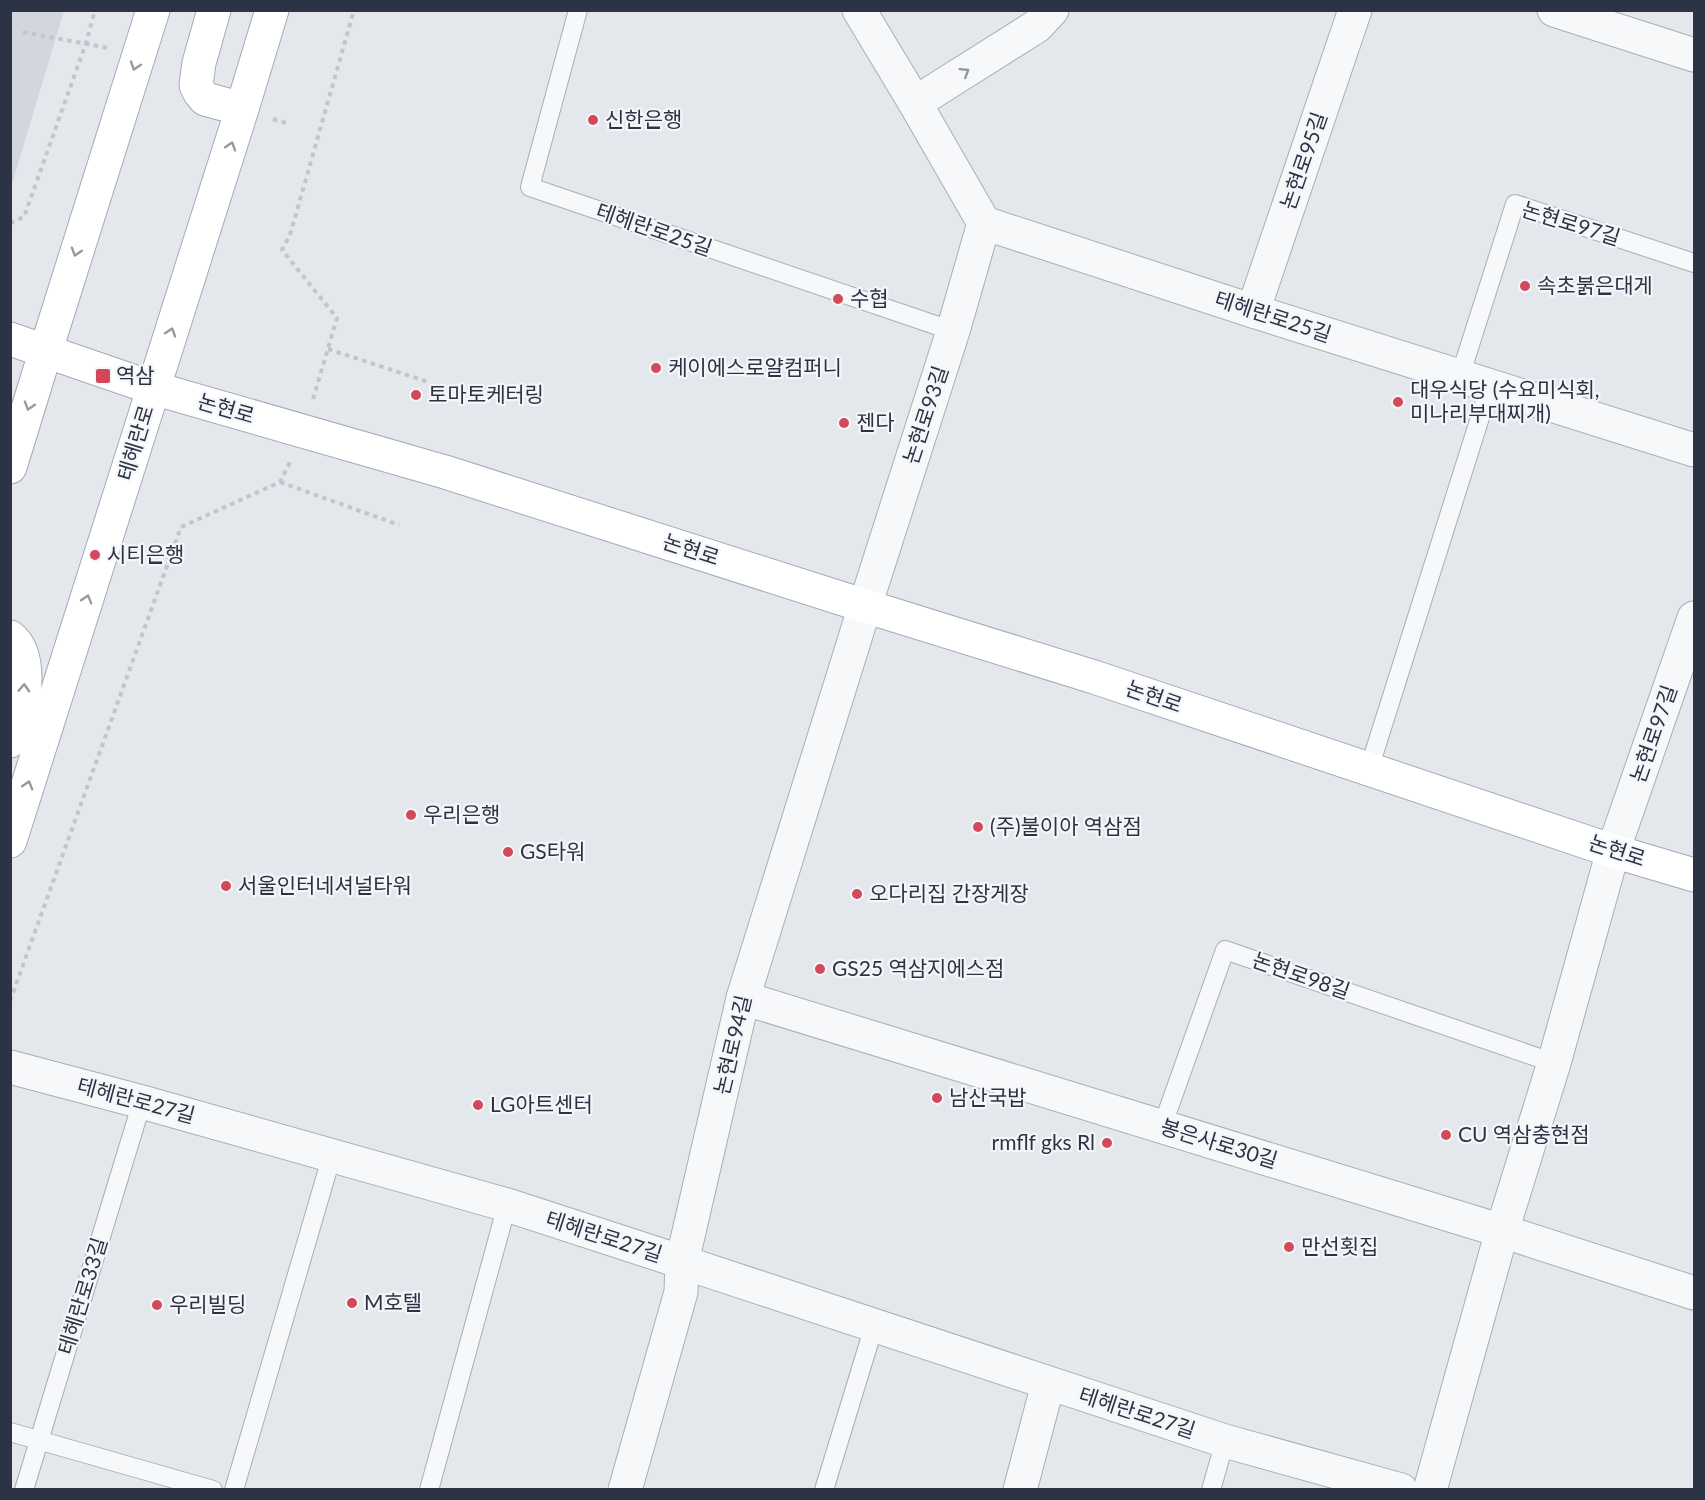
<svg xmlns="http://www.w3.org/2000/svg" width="1705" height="1500" viewBox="0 0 1705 1500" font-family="Lato,'Noto Sans KR',sans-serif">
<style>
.built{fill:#d2d6de}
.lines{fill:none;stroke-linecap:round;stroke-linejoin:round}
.service-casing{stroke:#a9aeb7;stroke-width:20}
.minor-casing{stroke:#a9aeb7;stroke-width:35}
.tertiary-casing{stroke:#a9aeb7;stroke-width:35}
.primary-casing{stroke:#a3abb8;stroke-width:35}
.path{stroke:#c2c5cb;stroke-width:4;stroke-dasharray:4.5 4.5;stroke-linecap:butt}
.service{stroke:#f7f8fa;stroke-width:18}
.minor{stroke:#f7f8fa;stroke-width:33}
.tertiary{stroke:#f7f8fa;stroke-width:33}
.primary{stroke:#fff;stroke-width:33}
.oneway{stroke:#959aa2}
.oneway2{stroke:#9196a0}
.poi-dot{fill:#d1495b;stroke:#f4f6f9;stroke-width:2}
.labels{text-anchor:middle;stroke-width:4.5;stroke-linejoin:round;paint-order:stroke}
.poi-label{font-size:21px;fill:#2b3445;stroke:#f4f6f9;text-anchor:start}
.street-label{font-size:21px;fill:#2b3445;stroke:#f4f6f9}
</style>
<rect width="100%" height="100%" fill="#e4e7ec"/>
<path class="built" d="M11,10L64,11L11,187L10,11Z"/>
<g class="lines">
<defs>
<g id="service">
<path d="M578,10L530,187L953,331"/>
<path d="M1460,376L1515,204L1694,263"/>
<path d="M1369,769L1490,386"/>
<path d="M1162,1127L1225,950L1554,1063"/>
<path d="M10,1432L213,1490"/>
<path d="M24,1490L142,1102"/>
<path d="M234,1490L332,1155"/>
<path d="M429,1490L507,1205"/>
<path d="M824,1490L874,1326"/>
<path d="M1211,1490L1225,1441"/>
</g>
<g id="minor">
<path d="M1554,10L1694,55"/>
<path d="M915,103L1037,26L1052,10"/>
<path d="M984,223L1253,311L1694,450"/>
<path d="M1253,311L1355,10"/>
<path d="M743,998L1502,1231L1694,1293"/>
<path d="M682,1262L1225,1441L1401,1490"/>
<path d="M1020,1490L1048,1384"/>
<path d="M1430,1490L1502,1231L1554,1063L1613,851L1694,618"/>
</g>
<g id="tertiary">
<path d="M10,1067L142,1102L507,1205L682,1262"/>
<path d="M625,1490L681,1292L682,1262L743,998L865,606L953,331L984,223L915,103L859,10"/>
</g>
<g id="primary">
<path d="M214,10L199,63L196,85L200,93L205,99L242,109"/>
<path d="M10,339L153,388L445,472L865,606L1094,677L1613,851L1694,875"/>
<path d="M10,467L46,350L153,10"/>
<path d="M10,637C26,649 26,677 24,695C22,710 15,726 10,741"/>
<path d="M10,841L242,109L272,10"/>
</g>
</defs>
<use href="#service" class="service-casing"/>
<use href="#minor" class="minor-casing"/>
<use href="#tertiary" class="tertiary-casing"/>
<use href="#primary" class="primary-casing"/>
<g class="path">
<path d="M23,32L108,48"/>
<path d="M273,119L290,124"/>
<path d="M10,223L24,217L86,43L95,10"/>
<path d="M328,349L428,382"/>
<path d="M313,399L337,318L282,250L290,235L354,10"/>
<path d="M280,482L399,525"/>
<path d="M10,1001L181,527L280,482L290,462"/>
</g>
<use href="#service" class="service"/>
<use href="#minor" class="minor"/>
<use href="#tertiary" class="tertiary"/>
<use href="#primary" class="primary"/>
</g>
<defs><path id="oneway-chevron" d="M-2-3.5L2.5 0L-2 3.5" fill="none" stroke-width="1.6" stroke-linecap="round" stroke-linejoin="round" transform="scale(1.5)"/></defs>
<g class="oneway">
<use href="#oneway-chevron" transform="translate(135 66) rotate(108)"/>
<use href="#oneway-chevron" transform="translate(231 146) rotate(-72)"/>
<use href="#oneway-chevron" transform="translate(76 252) rotate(107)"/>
<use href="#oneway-chevron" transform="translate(171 332) rotate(-72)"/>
<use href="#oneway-chevron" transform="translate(29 406) rotate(107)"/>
<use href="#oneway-chevron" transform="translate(87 599) rotate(-73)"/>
<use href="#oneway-chevron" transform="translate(24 688) rotate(-87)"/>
<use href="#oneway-chevron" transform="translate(28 785) rotate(-73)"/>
</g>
<use class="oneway2" href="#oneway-chevron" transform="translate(965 72) rotate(-32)"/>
<g class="poi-dot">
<circle cx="593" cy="120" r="6"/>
<circle cx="1525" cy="286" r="6"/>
<circle cx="838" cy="299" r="6"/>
<circle cx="656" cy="368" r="6"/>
<rect x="95" y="368" width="16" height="16" rx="3"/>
<circle cx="416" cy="395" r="6"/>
<circle cx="1398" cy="402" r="6"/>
<circle cx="844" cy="423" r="6"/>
<circle cx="95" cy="555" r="6"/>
<circle cx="411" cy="815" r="6"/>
<circle cx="978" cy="827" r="6"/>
<circle cx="508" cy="852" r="6"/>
<circle cx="226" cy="886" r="6"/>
<circle cx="857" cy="894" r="6"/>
<circle cx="820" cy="969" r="6"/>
<circle cx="937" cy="1098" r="6"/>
<circle cx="478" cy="1105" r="6"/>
<circle cx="1446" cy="1135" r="6"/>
<circle cx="1107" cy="1143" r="6"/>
<circle cx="1289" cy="1247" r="6"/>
<circle cx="352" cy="1303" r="6"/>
<circle cx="157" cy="1305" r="6"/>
</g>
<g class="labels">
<g class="poi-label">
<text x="605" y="127">신한은행</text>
<text x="1537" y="293">속초붉은대게</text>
<text x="850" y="306">수협</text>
<text x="668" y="375">케이에스로얄컴퍼니</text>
<text x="116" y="383">역삼</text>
<text x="1410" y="397">대우식당 (수요미식회,<tspan x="1410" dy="24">미나리부대찌개)</tspan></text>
<text x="428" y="402">토마토케터링</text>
<text x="856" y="430">젠다</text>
<text x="107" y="562">시티은행</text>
<text x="423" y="822">우리은행</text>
<text x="990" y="834">(주)불이아 역삼점</text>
<text x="520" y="859">GS타워</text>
<text x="238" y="893">서울인터네셔널타워</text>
<text x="869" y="901">오다리집 간장게장</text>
<text x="832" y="976">GS25 역삼지에스점</text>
<text x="949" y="1105">남산국밥</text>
<text x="490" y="1112">LG아트센터</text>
<text x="1458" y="1142">CU 역삼충현점</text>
<text x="1095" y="1150" text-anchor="end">rmflf gks Rl</text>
<text x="1301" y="1254">만선횟집</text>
<text x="364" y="1310">M호텔</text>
<text x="169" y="1312">우리빌딩</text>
</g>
<g class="street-label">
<text transform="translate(1304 161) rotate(-71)" y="7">논현로95길</text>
<text transform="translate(1571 224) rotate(17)" y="7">논현로97길</text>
<text transform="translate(654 230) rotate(19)" y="7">테헤란로25길</text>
<text transform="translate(1273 317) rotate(18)" y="7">테헤란로25길</text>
<text transform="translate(226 409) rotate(16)" y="7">논현로</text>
<text transform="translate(926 415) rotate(-72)" y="7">논현로93길</text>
<text transform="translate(136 443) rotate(-73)" y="7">테헤란로</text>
<text transform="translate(691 550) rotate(18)" y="7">논현로</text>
<text transform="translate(1154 697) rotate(19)" y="7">논현로</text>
<text transform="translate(1654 734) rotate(-71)" y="7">논현로97길</text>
<text transform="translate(1617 851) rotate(18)" y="7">논현로</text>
<text transform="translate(1301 976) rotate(19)" y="7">논현로98길</text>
<text transform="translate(733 1045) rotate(-77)" y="7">논현로94길</text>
<text transform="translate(136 1101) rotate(15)" y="7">테헤란로27길</text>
<text transform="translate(1219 1144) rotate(17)" y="7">봉은사로30길</text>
<text transform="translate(604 1237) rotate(18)" y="7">테헤란로27길</text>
<text transform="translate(83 1296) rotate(-73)" y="7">테헤란로33길</text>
<text transform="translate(1137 1413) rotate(18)" y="7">테헤란로27길</text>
</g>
</g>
<rect width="1705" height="1500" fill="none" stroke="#2b3445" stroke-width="24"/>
</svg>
